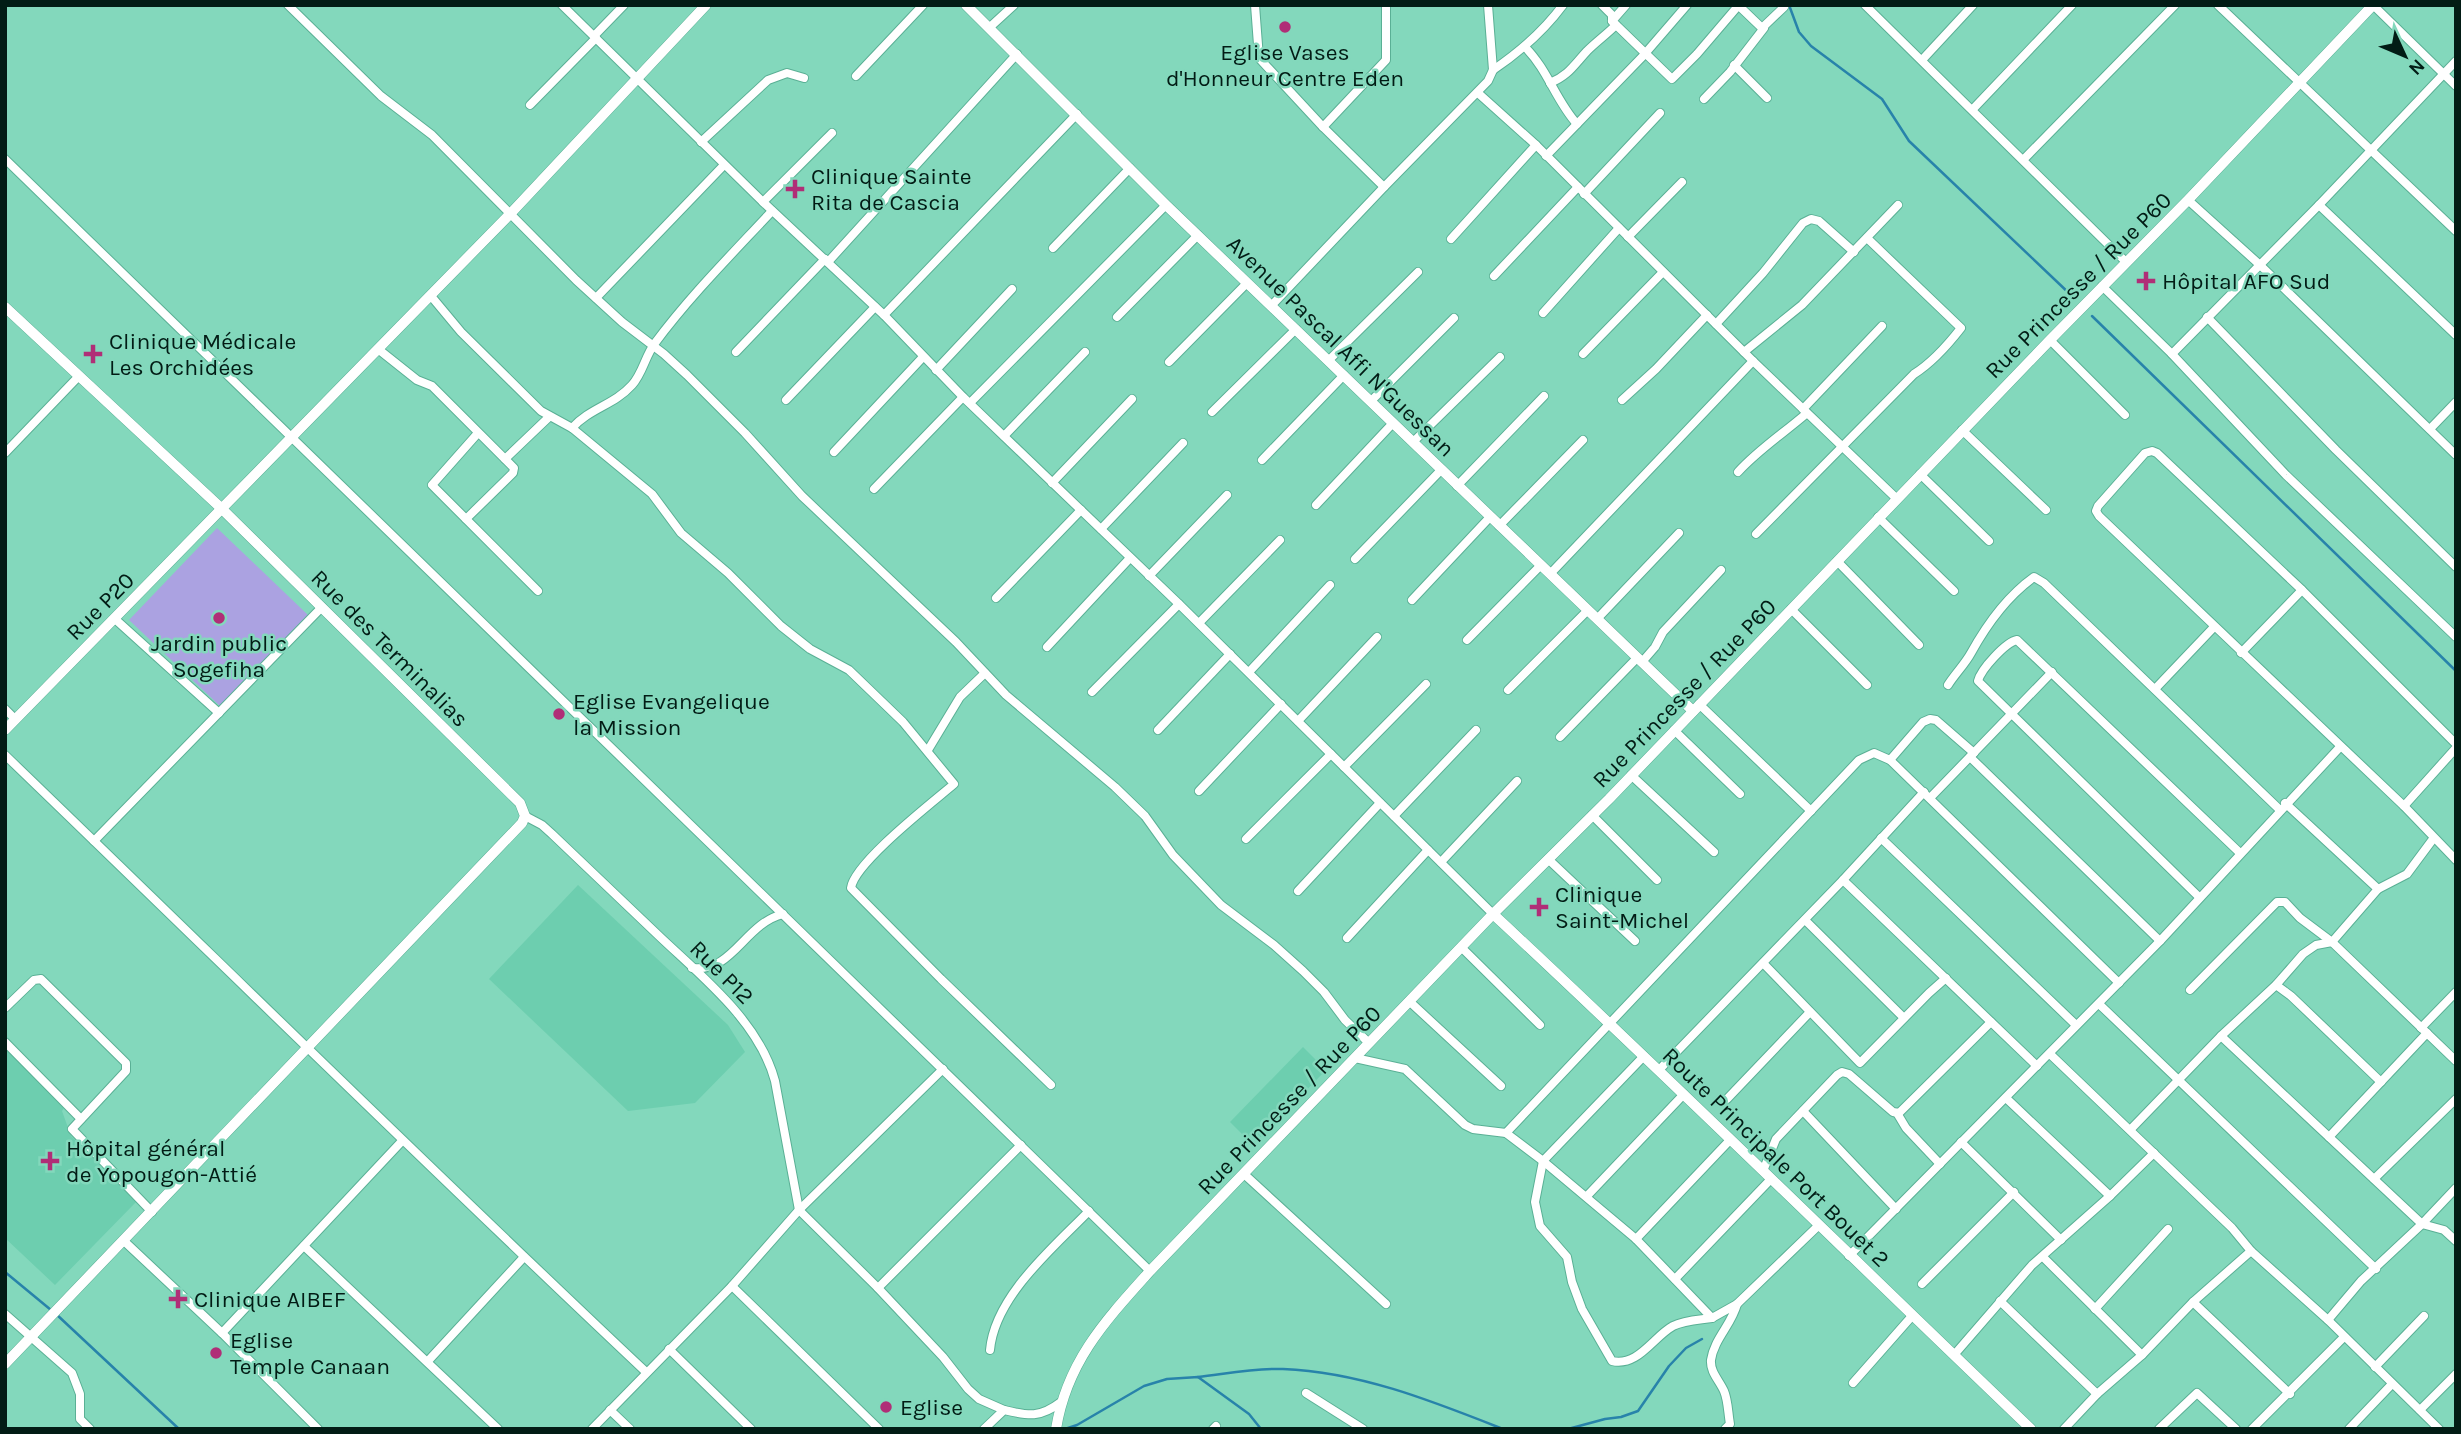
<svg xmlns="http://www.w3.org/2000/svg" width="2461" height="1434" viewBox="0 0 2461 1434" font-family="Karla,sans-serif">
<style>
.built{fill:#6dceaf}
.green{fill:#aba2e1}
.lines{fill:none;stroke-linecap:round;stroke-linejoin:round}
.stream{stroke:#2883aa;stroke-width:2.5}
.minor-casing{stroke:#5ab095;stroke-width:10}
.tertiary-casing{stroke:#5ab095;stroke-width:11}
.minor{stroke:#fff;stroke-width:8}
.tertiary{stroke:#fff;stroke-width:10}
.poi-dot{fill:#b02e77;stroke:#83d8bc;stroke-width:2.5}
.labels{text-anchor:middle;stroke-width:5;stroke-linejoin:round;paint-order:stroke}
.poi-label{font-size:23px;fill:#021c15;stroke:#83d8bc;text-anchor:start}
.street-label{font-size:23px;fill:#021c15;stroke:#83d8bc}
</style>
<rect width="100%" height="100%" fill="#83d8bc"/>
<g class="built">
<path d="M578,885L728,1025L745,1052L695,1103L628,1111L489,979Z"/>
<path d="M5,1041L69,1100L62,1111L71,1136L136,1202L55,1285L5,1238Z"/>
<path d="M1303,1047L1326,1070L1253,1145L1230,1122Z"/>
</g>
<path class="green" d="M217,528L308,615L221,707L129,620Z"/>
<g class="lines">
<g class="stream">
<path d="M1789,5L1799,32L1811,46L1882,99L1909,141L2072,296"/>
<path d="M2092,316L2456,671"/>
<path d="M5,1272L51,1310"/>
<path d="M56,1314L179,1429"/>
<path d="M1198,1377C1225,1374 1255,1368 1283,1369C1360,1372 1432,1401 1503,1429"/>
<path d="M1065,1429L1077,1425L1144,1386L1167,1379L1198,1377L1249,1414L1261,1429"/>
<path d="M1568,1429L1605,1419L1621,1417L1638,1411L1669,1366L1686,1348L1702,1339"/>
</g>
<defs>
<g id="minor">
<path d="M288,5L381,96L432,135L576,280L622,322L664,354L687,375L745,433L802,496L956,642L1006,695L1115,787L1145,816L1173,855L1221,905L1274,945L1303,971L1324,992L1345,1020L1369,1043"/>
<path d="M562,5L763,202L884,315L963,397L1179,604L1493,914"/>
<path d="M1255,5L1259,58L1323,127L1384,187"/>
<path d="M1602,5L1612,15V21L1672,79L1697,54L1738,6"/>
<path d="M1738,5L1762,28L1784,7"/>
<path d="M1865,5L2126,262"/>
<path d="M2218,5L2456,231"/>
<path d="M2373,5L2456,86"/>
<path d="M1612,21L1626,5"/>
<path d="M990,27L1014,5"/>
<path d="M594,36L624,5"/>
<path d="M1525,47C1548,70 1556,101 1577,124"/>
<path d="M1922,60L1973,5"/>
<path d="M1734,65L1767,98"/>
<path d="M1493,70C1521,51 1543,32 1563,5"/>
<path d="M856,76L923,5"/>
<path d="M1550,83C1568,76 1574,65 1587,51C1596,42 1607,34 1616,25"/>
<path d="M1478,93L1536,145L1753,361L1896,498"/>
<path d="M1704,99L1730,72L1764,28L1763,27"/>
<path d="M530,105L596,38"/>
<path d="M1973,109L2072,5"/>
<path d="M1323,127L1386,60V5"/>
<path d="M701,142L768,80L787,73L804,78"/>
<path d="M1546,156L1643,56L1687,5"/>
<path d="M5,159L1150,1271"/>
<path d="M2024,159L2175,5"/>
<path d="M1584,194L1660,113"/>
<path d="M2188,200L2260,265L2456,455"/>
<path d="M763,202L832,133"/>
<path d="M2319,205L2456,335"/>
<path d="M1628,237L1682,182"/>
<path d="M1451,239L1536,145"/>
<path d="M1053,248L1130,168"/>
<path d="M828,262L1017,54"/>
<path d="M1494,276L1578,187"/>
<path d="M2102,286L2172,354L2286,475L2456,637"/>
<path d="M431,296L461,332L541,411L572,428L652,494L681,533L728,573L781,626L810,649L849,670L903,722L954,784C933,802 854,863 851,888L941,979L1051,1085"/>
<path d="M596,298L724,165"/>
<path d="M1272,305L1384,187L1488,81L1493,70L1488,5"/>
<path d="M1543,313L1619,228"/>
<path d="M884,315L1077,114"/>
<path d="M1117,317L1198,235"/>
<path d="M2207,317L2336,450L2456,567"/>
<path d="M1716,324L1763,273L1803,223L1811,219L1819,221L1854,252"/>
<path d="M2050,340L2125,415"/>
<path d="M378,349L417,380L432,386L514,468L513,473L466,519"/>
<path d="M736,352L825,259"/>
<path d="M1744,352L1802,305L1898,205"/>
<path d="M1583,354L1663,272"/>
<path d="M2172,354L2319,205L2456,61"/>
<path d="M1329,360L1418,272"/>
<path d="M1169,362L1247,283"/>
<path d="M936,370L1012,289"/>
<path d="M786,400L875,307"/>
<path d="M1622,400L1656,369L1707,315"/>
<path d="M1371,401L1454,318"/>
<path d="M970,403L1166,205"/>
<path d="M1803,409L1882,326"/>
<path d="M1212,412L1296,329"/>
<path d="M572,428C590,408 614,405 632,385C643,373 645,356 655,343C690,296 732,254 772,211"/>
<path d="M2430,429L2456,402"/>
<path d="M1962,430L2046,510"/>
<path d="M478,433L432,485L538,591"/>
<path d="M1004,436L1085,352"/>
<path d="M1413,442L1500,357"/>
<path d="M834,452L923,357"/>
<path d="M5,453L78,377"/>
<path d="M505,459L549,417"/>
<path d="M1262,460L1344,375"/>
<path d="M1738,472C1759,449 1784,433 1807,413"/>
<path d="M1920,474L1989,541"/>
<path d="M1052,483L1132,399"/>
<path d="M1457,486L1544,396"/>
<path d="M874,489L963,397"/>
<path d="M1316,505L1393,423"/>
<path d="M1878,517L1954,591"/>
<path d="M1499,526L1583,440"/>
<path d="M1101,529L1183,443"/>
<path d="M1756,534L1914,374C1933,362 1947,346 1961,328L1867,238"/>
<path d="M1355,559L1441,470"/>
<path d="M1837,561L1919,645"/>
<path d="M1550,574L1753,361"/>
<path d="M1149,576L1227,495"/>
<path d="M996,598L1081,510"/>
<path d="M1412,600L1490,517"/>
<path d="M1791,609L1867,685"/>
<path d="M115,619L219,713"/>
<path d="M1597,619L1679,533"/>
<path d="M1199,623L1280,540"/>
<path d="M1467,640L1541,565"/>
<path d="M1047,647L1130,558"/>
<path d="M2241,653L2302,590"/>
<path d="M1642,662L1655,647L1663,632L1721,570"/>
<path d="M1249,672L1330,585"/>
<path d="M1948,685C1955,674 1965,664 1971,653C1987,624 2006,597 2034,577L2044,583L2280,810"/>
<path d="M2155,689L2214,627"/>
<path d="M1508,690L1588,610"/>
<path d="M1092,692L1179,604"/>
<path d="M1699,704L1811,811"/>
<path d="M5,709L15,719"/>
<path d="M1298,721L1377,637"/>
<path d="M1158,730L1230,654"/>
<path d="M1674,730L1740,794"/>
<path d="M1560,737L1637,658"/>
<path d="M2456,744L2302,590L2157,453L2152,451L2145,453L2098,506L2096,511L2099,516L2404,806L2456,860"/>
<path d="M928,750L960,697L985,673"/>
<path d="M5,755C219,961 430,1169 646,1372"/>
<path d="M1970,757L2160,941"/>
<path d="M1890,760L1923,722L1930,719L1936,720L1974,753"/>
<path d="M1344,767L1426,684"/>
<path d="M1631,775L1714,852"/>
<path d="M1199,791L1281,704"/>
<path d="M1930,798L2052,672"/>
<path d="M2285,803L2378,889"/>
<path d="M2404,806L2456,748"/>
<path d="M1592,815L1657,880"/>
<path d="M525,816L542,825L552,834C588,868 623,902 658,935C701,976 759,1021 775,1081L799,1210"/>
<path d="M1394,816L1476,730"/>
<path d="M1881,838L2076,1025"/>
<path d="M1246,839L1331,754"/>
<path d="M94,841L322,607"/>
<path d="M1548,859L1635,941"/>
<path d="M1441,862L1517,781"/>
<path d="M1843,880L2037,1066"/>
<path d="M1298,891L1380,803"/>
<path d="M2199,897L1978,681C1981,669 2006,642 2017,640L2240,853"/>
<path d="M1805,920L1904,1018"/>
<path d="M1347,938L1428,850"/>
<path d="M1461,947L1540,1025"/>
<path d="M1763,963L1860,1063L1929,993L1946,978"/>
<path d="M692,968C733,973 744,924 783,914"/>
<path d="M2276,985L2291,996L2381,1082"/>
<path d="M2190,990L2277,902H2285L2300,918L2332,942L2456,1061"/>
<path d="M1409,1001L1501,1086"/>
<path d="M2099,1004L2376,1269"/>
<path d="M5,1008L34,980L41,979L126,1063V1071L72,1129L152,1212"/>
<path d="M2421,1028L2456,992"/>
<path d="M2221,1036L2422,1224L2444,1230L2456,1241"/>
<path d="M5,1042L81,1119"/>
<path d="M2050,1054L2232,1228L2251,1251L2328,1320L2439,1429"/>
<path d="M1644,1056L1543,1161L1535,1202L1540,1226L1567,1257L1572,1282L1582,1309L1612,1361C1638,1367 1653,1337 1673,1326C1685,1320 1699,1320 1712,1318"/>
<path d="M1355,1058L1405,1069L1465,1125L1473,1129L1506,1133L1543,1161L1636,1239L1712,1318L1737,1304C1732,1324 1714,1339 1711,1360C1710,1372 1719,1380 1724,1391C1728,1400 1728,1413 1730,1424L1725,1429"/>
<path d="M1659,1070L1843,880L1924,792"/>
<path d="M2006,1098L2110,1196"/>
<path d="M1727,1099L1810,1012"/>
<path d="M1803,1111L1896,1209"/>
<path d="M1897,1113L1906,1128L1940,1164"/>
<path d="M2131,1129L2221,1036L2276,985L2303,954L2316,945L2332,942L2378,889L2407,874L2433,839"/>
<path d="M1506,1133L1859,760L1874,753L1890,760L2119,983"/>
<path d="M2329,1137L2427,1033"/>
<path d="M1961,1142L2061,1240"/>
<path d="M1763,1171L1776,1139L1837,1075L1842,1072L1849,1074L1893,1112L1899,1113L1991,1022"/>
<path d="M1244,1174L1386,1304"/>
<path d="M2374,1179L2456,1099"/>
<path d="M1587,1196L1684,1094"/>
<path d="M799,1210L878,1288L943,1357L968,1389L979,1399L1004,1410"/>
<path d="M1636,1239L1730,1140"/>
<path d="M124,1241L222,1333L318,1429"/>
<path d="M304,1246L498,1429"/>
<path d="M1849,1256L2160,941L2340,747"/>
<path d="M2043,1257L2142,1355"/>
<path d="M1675,1279L1771,1179"/>
<path d="M1922,1284L2014,1192"/>
<path d="M732,1286L879,1429"/>
<path d="M878,1288L1021,1145"/>
<path d="M2000,1301L2097,1394"/>
<path d="M2193,1302L2290,1394"/>
<path d="M1737,1304L1818,1226"/>
<path d="M2095,1309L2168,1229"/>
<path d="M5,1314L72,1373L80,1394V1419L90,1429"/>
<path d="M2328,1320L2361,1281L2422,1224L2456,1188"/>
<path d="M222,1333L402,1141"/>
<path d="M669,1349L751,1429"/>
<path d="M990,1350C995,1296 1053,1248 1089,1211"/>
<path d="M1954,1355L2032,1265L2110,1196L2154,1153"/>
<path d="M428,1361L524,1257"/>
<path d="M2375,1367L2424,1316"/>
<path d="M1853,1383L1912,1316"/>
<path d="M1306,1393L1363,1429"/>
<path d="M610,1410L630,1429"/>
<path d="M2420,1410L2456,1374"/>
<path d="M592,1429L732,1286L799,1210L943,1069"/>
<path d="M984,1429L1004,1410C1029,1416 1040,1418 1061,1402"/>
<path d="M1213,1429L1216,1426"/>
<path d="M2064,1429L2097,1394L2142,1355L2193,1302L2251,1251"/>
<path d="M2159,1429L2197,1393L2236,1429"/>
<path d="M2252,1429L2344,1337"/>
<path d="M2349,1429L2392,1384"/>
</g>
<g id="tertiary">
<path d="M966,5L1166,205L1693,711"/>
<path d="M5,307L222,509L520,803L525,816L522,823L5,1364"/>
<path d="M5,730L511,213L706,5"/>
<path d="M1493,914C1675,1083 1851,1257 2031,1429"/>
<path d="M1056,1429C1067,1361 1106,1320 1150,1271L1493,914L1609,799L2050,340L2188,200L2373,5"/>
</g>
</defs>
<use href="#minor" class="minor-casing"/>
<use href="#tertiary" class="tertiary-casing"/>
<use href="#minor" class="minor"/>
<use href="#tertiary" class="tertiary"/>
</g>
<g class="poi-dot">
<circle cx="1285" cy="27" r="7"/>
<path d="M791.5 178.5h7v7h7v7h-7v7h-7v-7h-7v-7h7z"/>
<path d="M2142.5 270.5h7v7h7v7h-7v7h-7v-7h-7v-7h7z"/>
<path d="M89.5 343.5h7v7h7v7h-7v7h-7v-7h-7v-7h7z"/>
<circle cx="219" cy="618" r="7"/>
<circle cx="559" cy="714" r="7"/>
<path d="M1535.5 896.5h7v7h7v7h-7v7h-7v-7h-7v-7h7z"/>
<path d="M46.5 1150.5h7v7h7v7h-7v7h-7v-7h-7v-7h7z"/>
<path d="M174.5 1288.5h7v7h7v7h-7v7h-7v-7h-7v-7h7z"/>
<circle cx="216" cy="1353" r="7"/>
<circle cx="886" cy="1407" r="7"/>
</g>
<g class="labels">
<g class="poi-label">
<text x="1285" y="60" text-anchor="middle">Eglise Vases<tspan x="1285" dy="26">d'Honneur Centre Eden</tspan></text>
<text x="811" y="184">Clinique Sainte<tspan x="811" dy="26">Rita de Cascia</tspan></text>
<text x="2162" y="289">Hôpital AFO Sud</text>
<text x="109" y="349">Clinique Médicale<tspan x="109" dy="26">Les Orchidées</tspan></text>
<text x="219" y="651" text-anchor="middle">Jardin public<tspan x="219" dy="26">Sogefiha</tspan></text>
<text x="573" y="709">Eglise Evangelique<tspan x="573" dy="26">la Mission</tspan></text>
<text x="1555" y="902">Clinique<tspan x="1555" dy="26">Saint-Michel</tspan></text>
<text x="66" y="1156">Hôpital général<tspan x="66" dy="26">de Yopougon-Attié</tspan></text>
<text x="194" y="1307">Clinique AIBEF</text>
<text x="230" y="1348">Eglise<tspan x="230" dy="26">Temple Canaan</tspan></text>
<text x="900" y="1415">Eglise</text>
</g>
<g class="street-label">
<text transform="translate(2078 285) rotate(-45)" y="8">Rue Princesse / Rue P60</text>
<text transform="translate(1341 346) rotate(44)" y="8">Avenue Pascal Affi N'Guessan</text>
<text transform="translate(100 606) rotate(-45)" y="8">Rue P20</text>
<text transform="translate(390 648) rotate(45)" y="8">Rue des Terminalias</text>
<text transform="translate(1684 693) rotate(-46)" y="8">Rue Princesse / Rue P60</text>
<text transform="translate(722 972) rotate(45)" y="8">Rue P12</text>
<text transform="translate(1289 1100) rotate(-46)" y="8">Rue Princesse / Rue P60</text>
<text transform="translate(1776 1157) rotate(44)" y="8">Route Principale Port Bouet 2</text>
</g>
</g>
<rect width="2461" height="1434" fill="none" stroke="#021c15" stroke-width="14"/>
<g transform="translate(2405 56) rotate(134)" stroke="#83d8bc" stroke-width="5" paint-order="stroke">
<path d="M0-5L12 26L0 18L-12 26Z" fill="#021c15"/>
<text y="-10" font-size="19" font-weight="bold" text-anchor="middle" fill="#021c15">N</text>
</g>
</svg>
